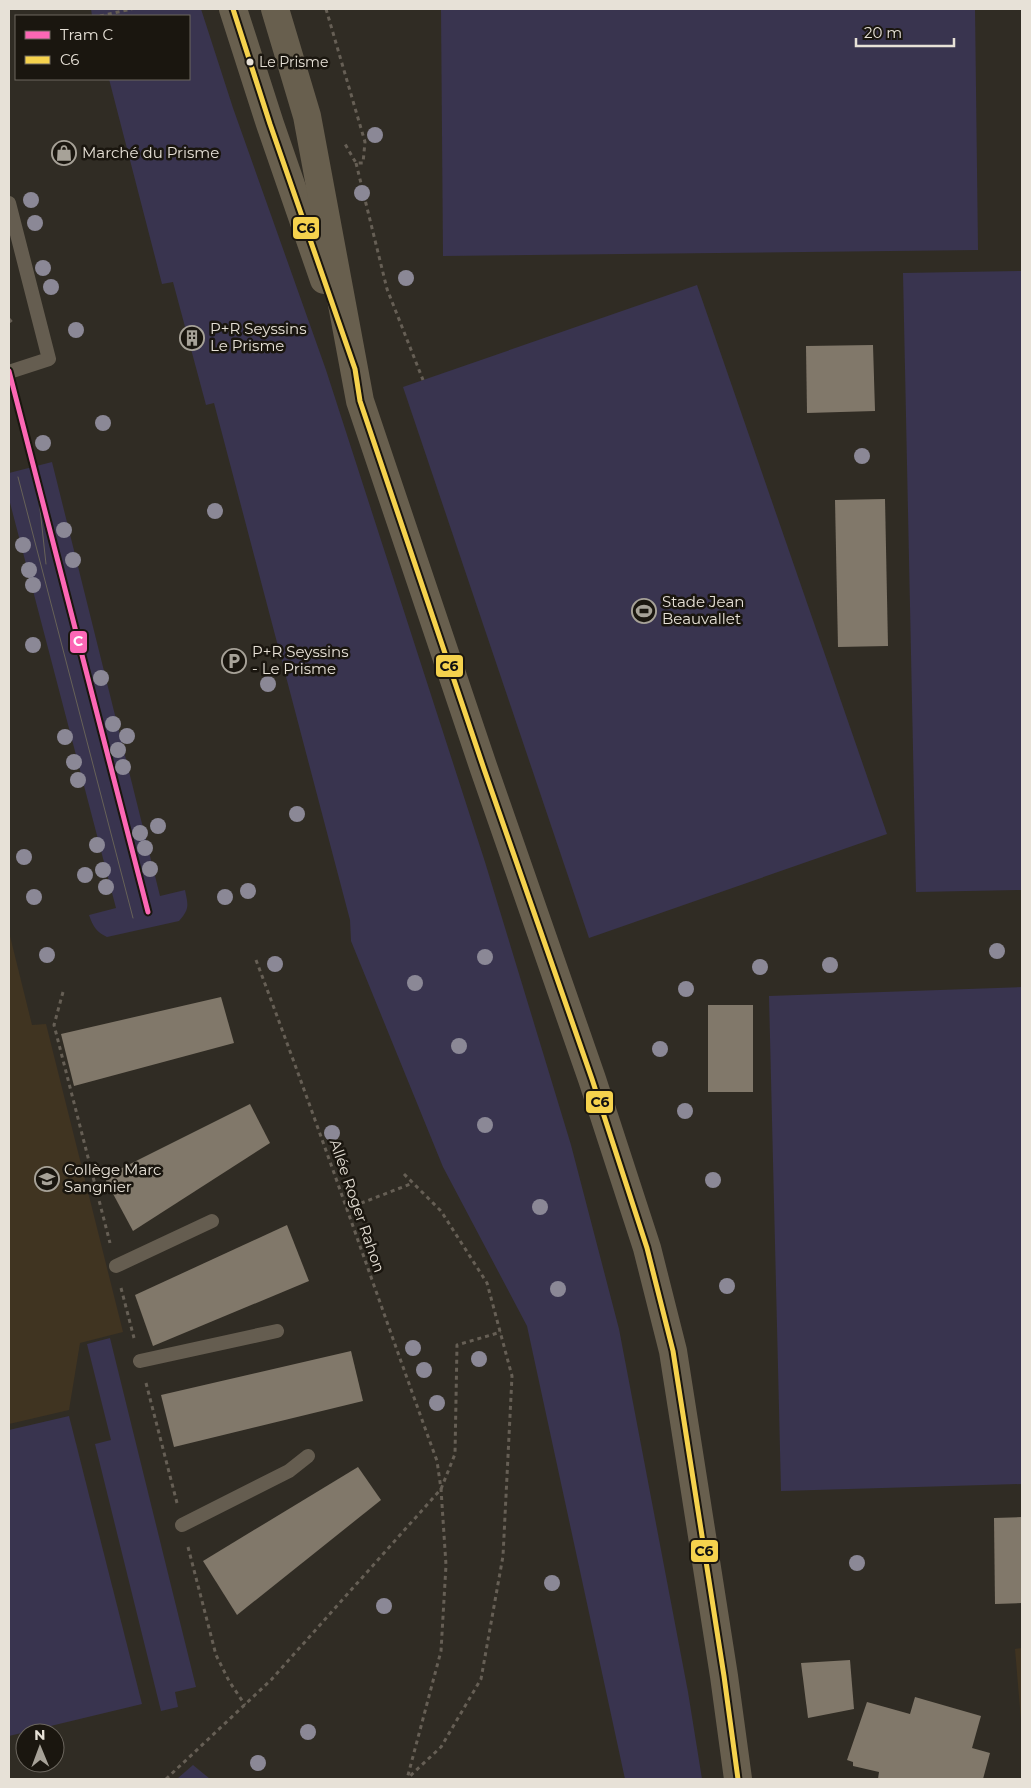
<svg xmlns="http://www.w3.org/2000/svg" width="1031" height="1788" viewBox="0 0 1031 1788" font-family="Montserrat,sans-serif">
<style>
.built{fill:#403421}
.green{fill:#39344f}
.building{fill:#81786a}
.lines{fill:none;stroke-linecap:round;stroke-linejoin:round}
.path{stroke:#665f55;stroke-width:3;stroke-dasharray:4 4;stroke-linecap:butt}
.service{stroke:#655d50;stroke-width:14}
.secondary{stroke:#685f4e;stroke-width:28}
.tram{stroke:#676258;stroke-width:1}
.bus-1-casing{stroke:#1a160f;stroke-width:9}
.bus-1{stroke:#f5d24d;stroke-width:5}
.tram-1-casing{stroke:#1a160f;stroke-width:9}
.tram-1{stroke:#fc67b5;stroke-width:5}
.tree{fill:#8b8896}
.bus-dot{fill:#e7e1d7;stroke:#1a160f;stroke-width:2}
.labels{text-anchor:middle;stroke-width:5;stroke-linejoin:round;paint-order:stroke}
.bus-label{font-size:14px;fill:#e7e1d7;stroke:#1a160f;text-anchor:start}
.poi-label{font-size:15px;fill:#e7e1d7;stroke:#1a160f;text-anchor:start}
.street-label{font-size:15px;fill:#e7e1d7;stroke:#1a160f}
.line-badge{stroke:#1a160f;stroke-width:2}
.badge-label{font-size:14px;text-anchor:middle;font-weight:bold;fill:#fff}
.pale-badge-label{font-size:14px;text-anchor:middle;font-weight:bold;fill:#111}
</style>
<rect width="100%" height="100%" fill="#302c24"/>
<g class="built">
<path d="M9,932L32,1025L46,1024L123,1332L80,1343L69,1410L9,1424Z"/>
<path d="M1022,1648V1732L1015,1649Z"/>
</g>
<g class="green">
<path d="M91,9H201L233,108L326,370L485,862L571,1145L619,1329L688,1692L702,1779H625L527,1326L443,1167L351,941L350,920L214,403L206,405L173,282L162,284L109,79H189V16H92Z"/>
<path d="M441,9H975L978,250L443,256Z"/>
<path d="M1022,271V890L916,892L903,273Z"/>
<path d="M697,285L887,834L589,938L403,387Z"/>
<path d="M52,462L160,896L185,890C188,905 190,909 179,921L107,937C96,932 93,926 89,915L116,908L9,499V473Z"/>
<path d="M1022,987V1484L781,1491L769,996Z"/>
<path d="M110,1338L196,1687L175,1692L178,1707L161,1711L95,1444L111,1440L87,1344Z"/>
<path d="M69,1416L142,1704L9,1736V1430Z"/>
<path d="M193,1765L210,1779H177Z"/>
</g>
<g class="building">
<path d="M873,345L875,411L807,413L806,346Z"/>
<path d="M885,499L888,646L838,647L835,500Z"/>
<path d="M221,997L234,1043L74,1086L61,1034Z"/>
<rect x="708" y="1005" width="45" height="87"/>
<path d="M250,1104L270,1143L133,1231L104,1177Z"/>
<path d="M287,1225L309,1281L153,1346L135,1295Z"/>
<path d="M351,1351L363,1401L174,1447L161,1395Z"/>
<path d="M358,1467L381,1500L237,1615L203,1561Z"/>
<path d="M1022,1517V1603L995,1604L994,1518Z"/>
<path d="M850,1660L854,1709L808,1718L801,1663Z"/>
<path d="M915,1697L981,1716L972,1748L990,1753L983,1779H878L879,1772L853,1766V1762L847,1760L867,1702L910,1714Z"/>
</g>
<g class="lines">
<g class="path">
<path d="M326,9L365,142L363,163H356L345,144"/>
<path d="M100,16L132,9"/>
<path d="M356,163L387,289L423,380"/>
<path d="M9,319L14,325"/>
<path d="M256,960C319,1126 376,1294 437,1461L441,1489L446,1565L441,1651L407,1779"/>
<path d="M63,992L54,1025L110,1243"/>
<path d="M404,1174L441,1211L487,1283L512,1376L503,1556L481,1679L441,1747L409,1777"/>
<path d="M346,1209L413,1183"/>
<path d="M121,1288L134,1338"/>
<path d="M146,1383L177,1503"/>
<path d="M188,1547L216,1655L229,1681L245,1705"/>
<path d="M166,1779L271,1680L441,1489L455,1454L457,1345L501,1332"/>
</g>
<g class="service">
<path d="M9,203L49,359L9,372"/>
<path d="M116,1266L212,1221"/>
<path d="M140,1361L277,1331"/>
<path d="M182,1525L289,1471L308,1456"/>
</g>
<g class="secondary">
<path d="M233,9L270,124L324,280"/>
<path d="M275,9L307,116L360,401L484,769L592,1079L647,1248L673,1351L724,1676L738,1779"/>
</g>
<g class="tram">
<path d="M36,472L46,564"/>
<path d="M18,477L133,918"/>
</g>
<defs>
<path id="bus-1" d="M233,9L270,124L355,369L360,401L484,769L592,1079L647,1248L673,1351L724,1676L738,1779"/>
</defs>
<use href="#bus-1" class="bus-1-casing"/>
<use href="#bus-1" class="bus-1"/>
<defs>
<path id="tram-1" d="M9,371L148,912"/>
</defs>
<use href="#tram-1" class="tram-1-casing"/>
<use href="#tram-1" class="tram-1"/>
</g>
<g class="tree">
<circle cx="375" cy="135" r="8"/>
<circle cx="362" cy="193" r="8"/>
<circle cx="31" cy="200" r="8"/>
<circle cx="35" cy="223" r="8"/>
<circle cx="43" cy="268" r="8"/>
<circle cx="406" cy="278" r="8"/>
<circle cx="51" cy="287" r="8"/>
<circle cx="76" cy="330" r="8"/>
<circle cx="103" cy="423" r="8"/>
<circle cx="43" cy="443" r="8"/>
<circle cx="862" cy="456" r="8"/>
<circle cx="215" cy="511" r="8"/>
<circle cx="64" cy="530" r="8"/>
<circle cx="23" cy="545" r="8"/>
<circle cx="73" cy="560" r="8"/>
<circle cx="29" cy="570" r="8"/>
<circle cx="33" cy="585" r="8"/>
<circle cx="33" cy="645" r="8"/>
<circle cx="101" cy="678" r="8"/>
<circle cx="268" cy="684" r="8"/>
<circle cx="113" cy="724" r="8"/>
<circle cx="127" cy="736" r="8"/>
<circle cx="65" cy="737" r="8"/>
<circle cx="118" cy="750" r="8"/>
<circle cx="74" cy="762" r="8"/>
<circle cx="123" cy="767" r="8"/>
<circle cx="78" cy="780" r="8"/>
<circle cx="297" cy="814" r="8"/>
<circle cx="158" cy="826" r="8"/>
<circle cx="140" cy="833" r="8"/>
<circle cx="97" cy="845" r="8"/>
<circle cx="145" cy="848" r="8"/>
<circle cx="24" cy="857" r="8"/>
<circle cx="150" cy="869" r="8"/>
<circle cx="103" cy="870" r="8"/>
<circle cx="85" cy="875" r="8"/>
<circle cx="106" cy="887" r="8"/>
<circle cx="248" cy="891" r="8"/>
<circle cx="34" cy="897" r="8"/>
<circle cx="225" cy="897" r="8"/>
<circle cx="997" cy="951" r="8"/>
<circle cx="47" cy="955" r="8"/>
<circle cx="485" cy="957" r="8"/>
<circle cx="275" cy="964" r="8"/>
<circle cx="830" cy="965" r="8"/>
<circle cx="760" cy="967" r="8"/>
<circle cx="415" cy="983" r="8"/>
<circle cx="686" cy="989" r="8"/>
<circle cx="459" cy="1046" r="8"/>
<circle cx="660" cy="1049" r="8"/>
<circle cx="685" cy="1111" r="8"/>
<circle cx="485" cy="1125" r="8"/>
<circle cx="332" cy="1133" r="8"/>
<circle cx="713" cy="1180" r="8"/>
<circle cx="540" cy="1207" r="8"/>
<circle cx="727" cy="1286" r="8"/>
<circle cx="558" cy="1289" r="8"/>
<circle cx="413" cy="1348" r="8"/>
<circle cx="479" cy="1359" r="8"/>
<circle cx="424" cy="1370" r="8"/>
<circle cx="437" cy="1403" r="8"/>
<circle cx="857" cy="1563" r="8"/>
<circle cx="552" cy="1583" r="8"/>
<circle cx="384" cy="1606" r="8"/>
<circle cx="308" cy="1732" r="8"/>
<circle cx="258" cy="1763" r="8"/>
</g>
<defs>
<symbol id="shop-ring" viewBox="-11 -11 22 22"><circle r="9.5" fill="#1a160f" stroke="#a7a298" stroke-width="1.5"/><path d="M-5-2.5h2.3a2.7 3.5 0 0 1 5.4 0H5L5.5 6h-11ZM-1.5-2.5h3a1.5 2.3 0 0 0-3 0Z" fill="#a7a298"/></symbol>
<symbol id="building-ring" viewBox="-11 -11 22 22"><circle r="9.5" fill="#1a160f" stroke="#a7a298" stroke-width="1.5"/><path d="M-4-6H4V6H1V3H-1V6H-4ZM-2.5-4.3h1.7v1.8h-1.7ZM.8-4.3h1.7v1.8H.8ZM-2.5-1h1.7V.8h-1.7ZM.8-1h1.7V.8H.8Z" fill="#a7a298"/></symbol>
<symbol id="stadium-ring" viewBox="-11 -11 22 22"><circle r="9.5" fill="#1a160f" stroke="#a7a298" stroke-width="1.5"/><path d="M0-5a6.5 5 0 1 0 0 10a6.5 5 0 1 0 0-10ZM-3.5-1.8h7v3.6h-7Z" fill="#a7a298"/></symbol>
<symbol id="parking-ring" viewBox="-11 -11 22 22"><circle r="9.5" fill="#1a160f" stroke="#a7a298" stroke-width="1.5"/><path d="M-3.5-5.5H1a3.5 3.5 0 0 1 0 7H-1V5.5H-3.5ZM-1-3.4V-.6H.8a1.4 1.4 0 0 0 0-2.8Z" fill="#a7a298"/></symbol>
<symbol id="school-ring" viewBox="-11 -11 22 22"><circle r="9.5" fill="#1a160f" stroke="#a7a298" stroke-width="1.5"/><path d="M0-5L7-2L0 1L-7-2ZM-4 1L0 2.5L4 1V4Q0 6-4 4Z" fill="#a7a298"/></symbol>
</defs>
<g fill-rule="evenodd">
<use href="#shop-ring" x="50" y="139" width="28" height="28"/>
<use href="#building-ring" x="178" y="324" width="28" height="28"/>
<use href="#stadium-ring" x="630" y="597" width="28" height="28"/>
<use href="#parking-ring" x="220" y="647" width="28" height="28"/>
<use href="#school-ring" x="33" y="1165" width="28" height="28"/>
</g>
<circle class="bus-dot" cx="250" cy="62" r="4.5"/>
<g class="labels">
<g class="bus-label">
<text x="259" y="67">Le Prisme</text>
</g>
<g class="poi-label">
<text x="82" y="158">Marché du Prisme</text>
<text x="210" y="334">P+R Seyssins<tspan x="210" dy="17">Le Prisme</tspan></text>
<text x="662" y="607">Stade Jean<tspan x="662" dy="17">Beauvallet</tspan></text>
<text x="252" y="657">P+R Seyssins<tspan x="252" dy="17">- Le Prisme</tspan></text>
<text x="64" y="1175">Collège Marc<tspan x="64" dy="17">Sangnier</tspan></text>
</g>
<g class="street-label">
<text transform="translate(357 1206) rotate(71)" y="5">Allée Roger Rahon</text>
</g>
</g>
<g class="line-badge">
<rect x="292" y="216" width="28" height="24" rx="5" fill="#f5d24d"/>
<rect x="69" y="630" width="19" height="24" rx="5" fill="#fc67b5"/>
<rect x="435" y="654" width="29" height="24" rx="5" fill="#f5d24d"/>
<rect x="585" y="1090" width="29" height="24" rx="5" fill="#f5d24d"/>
<rect x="690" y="1539" width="29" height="24" rx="5" fill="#f5d24d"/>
</g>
<g class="badge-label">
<text x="78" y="646">C</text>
</g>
<g class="pale-badge-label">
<text x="306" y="233">C6</text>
<text x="449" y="671">C6</text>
<text x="600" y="1107">C6</text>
<text x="704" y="1556">C6</text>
</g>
<rect width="1031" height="1788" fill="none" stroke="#e7e1d7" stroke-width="20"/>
<rect x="15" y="15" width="175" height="65" fill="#1a160f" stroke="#6c675f"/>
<rect x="25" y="31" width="25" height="8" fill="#fc67b5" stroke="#6c675f"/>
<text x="60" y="40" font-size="15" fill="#e7e1d7">Tram C</text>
<rect x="25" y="56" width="25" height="8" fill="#f5d24d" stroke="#6c675f"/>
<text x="60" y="65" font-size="15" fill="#e7e1d7">C6</text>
<g transform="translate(40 1748) rotate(359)"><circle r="24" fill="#1a160f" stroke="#6c675f"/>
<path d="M0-4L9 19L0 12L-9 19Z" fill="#a7a298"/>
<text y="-8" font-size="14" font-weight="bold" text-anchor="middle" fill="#e7e1d7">N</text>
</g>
<path d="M856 38v8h98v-8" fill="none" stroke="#e7e1d7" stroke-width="2.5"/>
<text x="864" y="38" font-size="15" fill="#e7e1d7" stroke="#1a160f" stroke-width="4" paint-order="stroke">20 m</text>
</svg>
